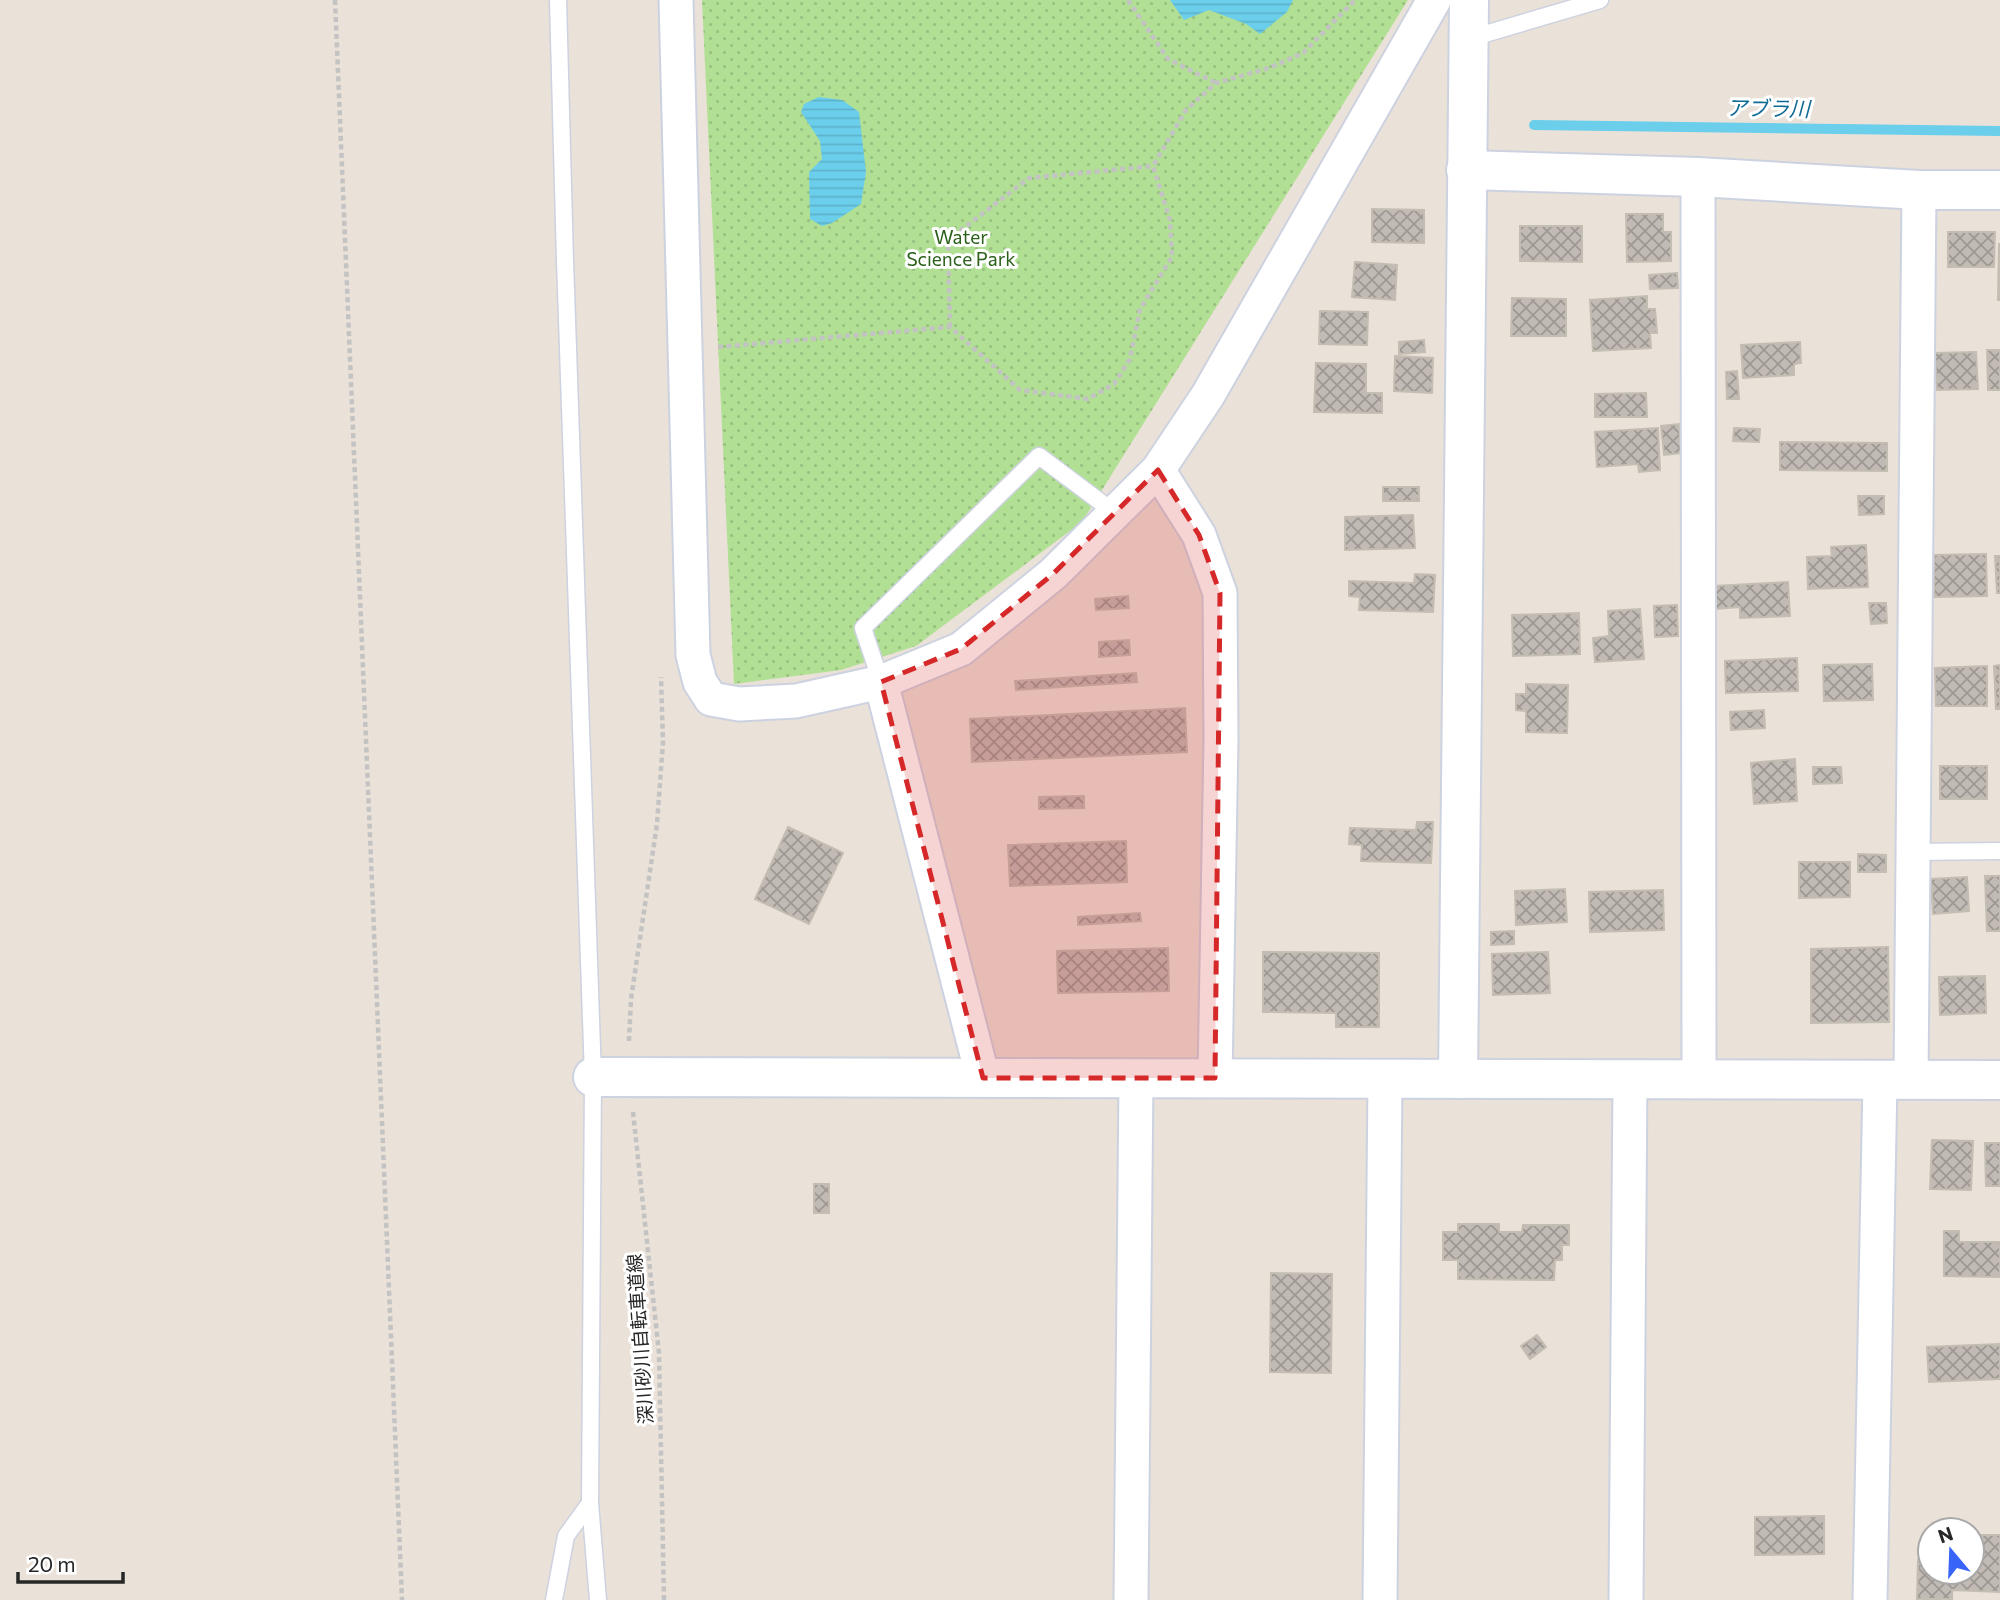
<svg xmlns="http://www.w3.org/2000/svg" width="2000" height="1600" viewBox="0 0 2000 1600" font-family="Commissioner,'Noto Sans JP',sans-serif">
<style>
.park{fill:url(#park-dots)}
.water{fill:url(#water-rules)}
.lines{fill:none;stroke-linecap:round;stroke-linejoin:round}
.stream{stroke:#6bcfec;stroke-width:10}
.building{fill:url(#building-cross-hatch);stroke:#c4bdb2;stroke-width:2}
.service-casing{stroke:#cdd2e0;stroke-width:19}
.minor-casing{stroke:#cdd2e0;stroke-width:37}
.tertiary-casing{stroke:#cdd2e0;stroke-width:42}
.path{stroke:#c3c3c3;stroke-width:4.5;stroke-dasharray:5 3.5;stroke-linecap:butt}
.service{stroke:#fff;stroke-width:16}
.minor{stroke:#fff;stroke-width:33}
.tertiary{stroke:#fff;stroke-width:38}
.marked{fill:#d62828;fill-opacity:0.2;stroke:#d62828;stroke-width:5;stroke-dasharray:14 9;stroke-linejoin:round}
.labels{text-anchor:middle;stroke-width:6;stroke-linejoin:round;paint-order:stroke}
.park-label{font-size:19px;fill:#2b611a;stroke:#fff}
.street-label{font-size:19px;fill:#272727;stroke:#fff}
.water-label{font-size:21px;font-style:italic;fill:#0f6b93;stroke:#fff}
</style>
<defs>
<pattern id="park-dots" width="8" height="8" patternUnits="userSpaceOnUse" patternTransform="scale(1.75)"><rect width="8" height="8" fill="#b1e094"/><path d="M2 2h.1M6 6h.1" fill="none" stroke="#98c080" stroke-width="1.8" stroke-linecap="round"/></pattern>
<pattern id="water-rules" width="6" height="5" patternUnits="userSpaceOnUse" patternTransform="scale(1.75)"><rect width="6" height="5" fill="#6bcfec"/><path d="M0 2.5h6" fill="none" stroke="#5db2ca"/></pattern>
<pattern id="building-cross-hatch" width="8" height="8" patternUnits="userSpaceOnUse" patternTransform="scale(1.75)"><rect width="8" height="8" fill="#c2bbb5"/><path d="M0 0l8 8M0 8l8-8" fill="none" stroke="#9e9893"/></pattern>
</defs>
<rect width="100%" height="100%" fill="#eae1d8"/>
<path class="park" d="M702,0H1408L1082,522L916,646L841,670L734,684Z"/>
<g class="water">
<path d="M1170,0H1293L1287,12L1260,34L1246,24L1209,10L1184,20Z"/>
<path d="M819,97L842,100L859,112L866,172L861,204L832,223L822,226L810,219L809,172L822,159L820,141L801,112L804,104Z"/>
</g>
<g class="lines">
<path class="stream" d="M1534,125L2000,131"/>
</g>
<g class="building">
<path d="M1372,209L1424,210V243L1372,242Z"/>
<path d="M1626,214H1663V232H1671V261L1627,262Z"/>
<path d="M1520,226H1582V262L1520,261Z"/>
<path d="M1948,232H1995L1994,267H1948Z"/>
<path d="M1999,244H2000V300H1998Z"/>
<path d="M1355,262L1397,265L1395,300L1352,297Z"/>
<path d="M1677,273L1678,288L1650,289L1649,275Z"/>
<path d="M1647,296V309H1655L1657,333H1650L1651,348L1593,351L1590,300Z"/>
<path d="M1512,298L1566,299V336H1511Z"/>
<path d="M1320,311L1368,312L1367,345L1319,344Z"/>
<path d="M1424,340L1425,352L1399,354V342Z"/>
<path d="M1800,342L1801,363L1794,364V375L1743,378L1741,345Z"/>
<path d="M1987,350H2000V390H1988Z"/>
<path d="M1976,352L1978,389L1937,390L1935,353Z"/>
<path d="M1395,356L1433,358L1432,393L1394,391Z"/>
<path d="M1316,363L1366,364V393H1382V413L1314,412Z"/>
<path d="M1737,371L1739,399H1727L1726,372Z"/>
<path d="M1646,393L1647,417H1595V394Z"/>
<path d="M1679,424L1681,453L1664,455L1661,426Z"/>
<path d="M1658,428L1660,470L1639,472L1638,464L1597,467L1595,432Z"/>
<path d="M1734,428L1760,429L1759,442L1733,441Z"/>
<path d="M1780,442L1887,443V471L1780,470Z"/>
<rect x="1383" y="487" width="36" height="14"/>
<path d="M1858,496H1884V514L1859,515Z"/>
<path d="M1413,515L1415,548L1345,550V517Z"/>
<path d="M1866,545L1868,587L1808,589L1807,557L1832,556L1831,547Z"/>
<path d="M1986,554L1987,596L1934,597V555Z"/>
<path d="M1995,556H2000V593H1997Z"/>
<path d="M1415,574L1435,575L1433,612L1359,610L1360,597L1349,596V581L1414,583Z"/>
<path d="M1788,582L1790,616L1740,618V607L1715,609L1714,586Z"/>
<path d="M1128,596L1129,608L1096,610L1095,599Z"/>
<path d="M1869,603H1886L1887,623L1871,624Z"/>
<path d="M1677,605L1678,636L1655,637L1654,606Z"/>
<path d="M1640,609L1644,659L1595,662L1593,638L1609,636L1608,611Z"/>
<path d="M1579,613L1580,654L1513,656L1512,615Z"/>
<path d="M1129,640L1130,655L1099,657V642Z"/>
<path d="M1797,658L1798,691L1726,693L1725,661Z"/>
<path d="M1872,664L1873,700L1824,701L1823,665Z"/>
<path d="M2000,665V709H1996L1994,666Z"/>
<path d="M1987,666V706H1936L1935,668Z"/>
<path d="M1136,673L1137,682L1016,690L1015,681Z"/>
<path d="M1526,684L1568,685L1567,733L1526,732V711L1516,710V694H1526Z"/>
<path d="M1185,708L1187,752L972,762L970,719Z"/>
<path d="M1764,710L1765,728L1731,730L1730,712Z"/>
<path d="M1795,759L1797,801L1754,804L1751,763Z"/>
<rect x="1940" y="766" width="47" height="33"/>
<path d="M1813,767H1841L1842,783L1813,784Z"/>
<path d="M1084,796V808L1039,809V797Z"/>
<path d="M1417,822H1433L1431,863L1361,861L1362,845L1349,844L1350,828L1416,830Z"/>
<path d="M788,827L843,853L809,924L755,899Z"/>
<path d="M1126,841L1127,882L1010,886L1008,845Z"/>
<path d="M1858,854L1886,855V872H1858Z"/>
<path d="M1799,862H1850V897L1799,898Z"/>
<path d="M1985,876H2000V931H1987Z"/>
<path d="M1967,877L1969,911L1933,914L1931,879Z"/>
<path d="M1565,889L1567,922L1516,925L1515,891Z"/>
<path d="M1663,890L1664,930L1590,932L1589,892Z"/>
<path d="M1140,913L1141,921L1078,925V917Z"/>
<path d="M1514,931V944L1491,945V932Z"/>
<path d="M1888,947L1889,1022L1811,1023V949Z"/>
<path d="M1168,948L1169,991L1058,993L1057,951Z"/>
<path d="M1263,952L1379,953V1027H1336V1013L1263,1012Z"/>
<path d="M1548,952L1550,993L1493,995L1492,954Z"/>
<path d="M1985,976L1986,1013L1940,1015L1939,977Z"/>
<path d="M1932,1140L1973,1141L1971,1190L1930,1189Z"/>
<path d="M1985,1143H2000V1186H1986Z"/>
<rect x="814" y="1184" width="15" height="29"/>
<path d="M1458,1224H1499V1232H1522L1523,1225H1569V1245H1562V1260H1555L1554,1280L1458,1279V1260H1443V1232H1458Z"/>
<path d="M1944,1231H1959V1242H2000V1277L1944,1276Z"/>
<path d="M1271,1273L1332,1274L1331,1373L1270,1372Z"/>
<path d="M1537,1335L1546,1347L1530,1359L1521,1346Z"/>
<path d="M2000,1344V1379L1929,1382L1927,1347Z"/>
<path d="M1824,1516V1554L1755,1555V1517Z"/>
<path d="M1972,1535H2000V1592L1952,1590V1599H1917L1918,1560H1930V1572H1972Z"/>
</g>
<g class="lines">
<defs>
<g id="service">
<path d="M558,0L565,261L593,1077L590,1503L598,1600"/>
<path d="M1468,39L1600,0"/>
<path d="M881,682L863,628L1039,456L1115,513"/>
<path d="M1913,852L2000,851"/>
<path d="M554,1600L566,1536L590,1503"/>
</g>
<g id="minor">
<path d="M676,0L693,655L700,682L711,699L739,704L796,701L881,682L961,649L1053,574L1158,470L1208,395L1434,0"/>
<path d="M1698,177L1699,1080"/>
<path d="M1158,470L1199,535L1220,593L1221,739L1215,1078"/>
<path d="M881,682L983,1078"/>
<path d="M1911,1080L1919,190"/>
<path d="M1131,1600L1136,1078"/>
<path d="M1380,1600L1385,1079"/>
<path d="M1626,1600L1630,1079"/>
<path d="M1870,1600L1880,1080"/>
</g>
<g id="tertiary">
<path d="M1466,170L1698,177L1919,190H2000"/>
<path d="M593,1077L2000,1080"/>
<path d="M1458,1079L1469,0"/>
</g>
</defs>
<use href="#service" class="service-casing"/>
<use href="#minor" class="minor-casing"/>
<use href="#tertiary" class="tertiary-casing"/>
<g class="path">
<path d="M335,0L402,1600"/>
<path d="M1128,0L1168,59L1216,83"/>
<path d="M950,327L948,240L1029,178L1153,166"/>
<path d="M718,347L950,327L1020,390L1088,399L1114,384L1130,359L1140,309L1172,257L1170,220L1153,166L1186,110L1216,83L1269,68L1303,53L1355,0"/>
<path d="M629,1041L631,999L657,824L663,742L661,677"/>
<path d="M633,1112L659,1353L664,1600"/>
</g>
<use href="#service" class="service"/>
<use href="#minor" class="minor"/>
<use href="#tertiary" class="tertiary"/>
</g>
<path class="marked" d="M1158,470L1199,535L1220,593L1215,1078H983L881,682L961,649L1053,574Z"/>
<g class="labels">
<g class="park-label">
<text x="961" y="244">Water<tspan x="961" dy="22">Science Park</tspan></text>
</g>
<g class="street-label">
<text transform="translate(640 1339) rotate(-94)" y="7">深川砂川自転車道線</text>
</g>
<g class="water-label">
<text transform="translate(1768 109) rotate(1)" y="7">アブラ川</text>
</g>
</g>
<g transform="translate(1951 1551) rotate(341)"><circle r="33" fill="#ffffff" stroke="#a9a9a9" stroke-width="2"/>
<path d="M0-5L12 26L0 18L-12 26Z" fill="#3864f7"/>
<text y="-10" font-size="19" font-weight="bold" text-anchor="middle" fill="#272727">N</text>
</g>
<path d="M18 1572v10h105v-10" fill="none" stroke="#272727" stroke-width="3.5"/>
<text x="28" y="1572" font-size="21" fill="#272727" stroke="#ffffff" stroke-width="5" paint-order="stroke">20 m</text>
</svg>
